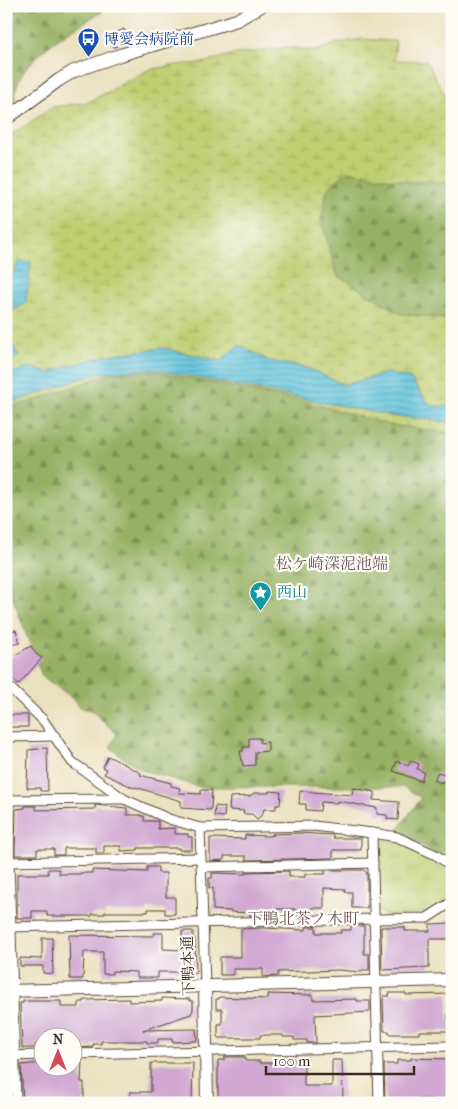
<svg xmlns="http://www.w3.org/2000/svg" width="458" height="1109" viewBox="0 0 458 1109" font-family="'IM FELL French Canon','Noto Serif JP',serif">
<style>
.grass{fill:url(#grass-tufts);stroke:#7c7c48}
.forest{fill:url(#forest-firs);stroke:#686e40}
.wetland{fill:url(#wetland-marsh);stroke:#7c7c48}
.water{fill:url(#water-rules);stroke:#4c767d}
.building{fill:#d0a8d2}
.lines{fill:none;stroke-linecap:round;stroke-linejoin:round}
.street-casing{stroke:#554536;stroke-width:11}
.secondary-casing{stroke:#554536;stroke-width:14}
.street{stroke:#fff;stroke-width:9}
.secondary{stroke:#fff;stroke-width:12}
.labels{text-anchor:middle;stroke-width:4.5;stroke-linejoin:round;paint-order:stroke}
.transit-label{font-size:15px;fill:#164399;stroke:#fdfcf7;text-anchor:start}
.culture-label{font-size:15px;fill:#0d838f;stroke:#fdfcf7;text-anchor:start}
.street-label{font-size:15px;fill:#3b2a1e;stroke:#fdfcf7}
.neighbourhood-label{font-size:16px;fill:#6f565d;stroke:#fdfcf7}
</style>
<defs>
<pattern id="grass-tufts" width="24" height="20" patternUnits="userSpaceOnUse" patternTransform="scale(1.25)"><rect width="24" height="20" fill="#bece71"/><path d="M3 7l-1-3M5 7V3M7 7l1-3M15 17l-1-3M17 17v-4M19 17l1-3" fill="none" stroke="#a4b161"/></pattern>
<pattern id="forest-firs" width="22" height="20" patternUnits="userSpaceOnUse" patternTransform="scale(1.25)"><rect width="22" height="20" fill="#96b163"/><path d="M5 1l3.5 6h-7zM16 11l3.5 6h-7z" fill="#7c9051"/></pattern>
<pattern id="wetland-marsh" width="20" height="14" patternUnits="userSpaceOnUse" patternTransform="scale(1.25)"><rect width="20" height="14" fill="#bece71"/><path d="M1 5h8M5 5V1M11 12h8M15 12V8" fill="none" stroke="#a4b161"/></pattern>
<pattern id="water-rules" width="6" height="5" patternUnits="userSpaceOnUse" patternTransform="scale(1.25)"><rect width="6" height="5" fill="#5ec2dc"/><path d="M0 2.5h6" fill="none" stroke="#4f9eb2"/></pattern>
</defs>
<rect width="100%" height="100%" fill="#fdfcf7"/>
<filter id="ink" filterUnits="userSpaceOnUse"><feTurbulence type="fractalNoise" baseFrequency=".02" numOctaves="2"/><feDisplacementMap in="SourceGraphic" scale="10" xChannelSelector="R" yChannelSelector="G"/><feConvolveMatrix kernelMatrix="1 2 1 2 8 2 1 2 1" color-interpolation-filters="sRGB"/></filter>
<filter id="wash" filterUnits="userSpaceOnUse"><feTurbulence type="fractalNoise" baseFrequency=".0096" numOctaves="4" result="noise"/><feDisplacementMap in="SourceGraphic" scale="20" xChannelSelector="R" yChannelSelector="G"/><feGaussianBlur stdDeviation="1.12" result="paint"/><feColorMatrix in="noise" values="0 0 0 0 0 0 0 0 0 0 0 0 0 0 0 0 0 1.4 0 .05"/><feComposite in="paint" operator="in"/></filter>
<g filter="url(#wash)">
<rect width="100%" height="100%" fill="#eae0be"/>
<path class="grass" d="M380,839L406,844L444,860C446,867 451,875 451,882C452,917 408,914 385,916L377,909L375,842Z"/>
<g class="forest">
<path d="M6,6H102V12C74,28 29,53 17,85C15,92 15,101 14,108L6,114Z"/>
<path d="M347,171L411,182L452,178V320L401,314L337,275L321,220L327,190Z"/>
<path d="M152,371L303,401L391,425L452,433V864L429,849L396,832L421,798L404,787H200L142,770L122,757L110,747L117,734L91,710L81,708L74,699L42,676L6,580V408L39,399L111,373Z"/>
</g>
<g class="wetland">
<path d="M362,39L396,41L394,60L426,61L452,107V184L429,181L411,182L347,171L327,190L321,220L337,275L401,314L452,320V406H431L411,379L387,373L344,385L307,368L269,361L239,345L221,361L162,348L108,355L65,367L48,373L31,367L8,375L7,362L11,343L6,333V314L26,303L19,263L6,291V252L16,232L6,235V138L53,107L89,102L148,70L175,65L202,63L234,54L264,51L288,47L316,51L337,43Z"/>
<path d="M153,369L393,416L452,422V433L391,425L303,401L152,371L111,373L39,399L6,408V405L76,380L105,372Z"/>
</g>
<g class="water">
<path d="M19,262H31L26,303L6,314V291Z"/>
<path d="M6,333L19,356L7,362L8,375L31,367L48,373L65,367L108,355L162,348L221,361L239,345L269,361L307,368L344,385L387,373L411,379L420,393L431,406H452V422L393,416L153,369L105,372L76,380L6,405Z"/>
</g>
<g id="blocks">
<g class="building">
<path d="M124,29L129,41L114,47L109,36Z"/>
<path d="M16,630L20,643L6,646V632Z"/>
<path d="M31,646L36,654L42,658L18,685L6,672V662L8,659Z"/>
<rect x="6" y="715" width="22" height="12"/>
<path d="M249,738H260V743L268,742V751L255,752V765L243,766L240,751H243V747H249Z"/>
<path d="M47,748L48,791H40V788H27L28,750Z"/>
<path d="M108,756L141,773L140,775L171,783V786L180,788L179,793L201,794V790H212L211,810L181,808V801L135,787L134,788L104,774L107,770L103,767Z"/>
<path d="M397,761L408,766L411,761L419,764L417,769L424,772L421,781L393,771Z"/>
<path d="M445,770L452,773L449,784L442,781L441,783L434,780L438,772L443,774Z"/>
<path d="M353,788L375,792L373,800L399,802L398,820L387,819V815L377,814V808L337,801V803L321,802L320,811L306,810V804H299L300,791L352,795Z"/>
<path d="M269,791L281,792L280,805H276V809H264L262,815L257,819L252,814H243L244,811L229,810L230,797L250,796L254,793H269Z"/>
<path d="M95,805L127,808V815H141V816H144V821H158V829L175,828V834H188V837H192V850H179V848H138V850L121,851V846H104V853H96V848H64V855H54V849H37V855H15L16,809L25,808V806H36V810L95,809Z"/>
<path d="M215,806L225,807L224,817L214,816Z"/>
<path d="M298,833L333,835V838H361V850H333V858L246,860V856H224V860L210,861V838L245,839V835L268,836L274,835L272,834Z"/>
<path d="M147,867H158V873H166V897H175V914H165V909H148V912H105V914H92V916H47V911H32V918H17V874H48V869H59V874H80V873H92V870L147,872Z"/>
<path d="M325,870H364L367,873V908H352V892H345V889L324,888V908H311V913H295V909H277V912H263V915L250,916V913L231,912V911L213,910V888H209V878H212V873L246,874V872L289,871V877H305V874H325Z"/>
<path d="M452,923V939H429V968L382,970L381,927H405V931H430V924Z"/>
<path d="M351,926H364V954H369V970H362V972L338,970L278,972V976L263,977V969H233V975H220V957H241V929L263,928L306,930V927H316V933H341V930H351Z"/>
<path d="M182,931H193V938H195L196,972H195V974H188V977L179,976V972H158V978H137V972L112,971V974H103V952H84L83,979H70L69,935L154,936V933H163V949L182,950Z"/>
<path d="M42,938H52L53,974L43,973V966H20V958L42,959Z"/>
<path d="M389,993H406V995L448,994V1020H452V1031H419V1034H389V1031H384L383,1001L384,996H389Z"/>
<path d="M268,994L313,995V1000L357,999V1001H370V1012L315,1015L316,1043H307V1040H294V1037H283V1035H260V1038H218V1024H222V1009H216V999H219V997L268,999Z"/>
<path d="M162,998L190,999V1001H193V1010L191,1014L143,1030L196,1029L197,1041L172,1042V1039H158V1043H147V1041H101V1044H93V1047L72,1048V1036H42V1044H35V1048H22L20,1003H23V1001H61V1007H79V1002H84V1000L129,999V1002L162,1001Z"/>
<path d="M224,1057H245V1061H260V1063H281V1060L304,1058V1086H332V1060H342L343,1098H329V1102L218,1103V1060H224Z"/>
<path d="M411,1058L449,1059V1061H452V1096L446,1097V1103H432V1099L406,1100V1101L385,1103L384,1064H397V1060H411Z"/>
<path d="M72,1060H82L81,1082H84V1103H23L21,1065L42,1063V1066H72Z"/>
<path d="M151,1063H193L192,1103H130V1092H151Z"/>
<rect x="6" y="1068" width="3" height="19"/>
</g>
</g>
</g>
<g filter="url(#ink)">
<use href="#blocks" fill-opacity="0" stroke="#554536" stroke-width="1"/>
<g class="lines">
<defs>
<g id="street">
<path d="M6,684L43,720L72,762L124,799L169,819L200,828L314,826L372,833L397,837L436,855L449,864L452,869"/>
<path d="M6,737L55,736"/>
<path d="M6,800L123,799"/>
<path d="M9,800V862L16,1103"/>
<path d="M200,828L205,986"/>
<path d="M372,833L379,1103"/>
<path d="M6,862L201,858"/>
<path d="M201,867L373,863"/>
<path d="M6,927L427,918L452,902"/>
<path d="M72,1054L452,1046"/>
<path d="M6,1056L42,1055"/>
</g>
<g id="secondary">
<path d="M6,119L59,80L74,71L120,55L237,20L261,6"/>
<path d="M205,986L207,1103"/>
<path d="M6,991L452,980"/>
</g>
</defs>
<use href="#street" class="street-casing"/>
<use href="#secondary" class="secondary-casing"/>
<use href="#street" class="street"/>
<use href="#secondary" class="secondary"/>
</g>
</g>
<defs>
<symbol id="bus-pin" viewBox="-11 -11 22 30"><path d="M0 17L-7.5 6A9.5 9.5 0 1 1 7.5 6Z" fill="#1a4fb4" stroke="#fdfcf7"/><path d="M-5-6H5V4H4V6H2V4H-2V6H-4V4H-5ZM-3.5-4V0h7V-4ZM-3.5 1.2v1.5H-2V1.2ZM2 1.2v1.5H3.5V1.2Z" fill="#fff"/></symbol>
<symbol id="sight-pin" viewBox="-11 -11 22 30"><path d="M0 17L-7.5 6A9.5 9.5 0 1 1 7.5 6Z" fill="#0f9aa8" stroke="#fdfcf7"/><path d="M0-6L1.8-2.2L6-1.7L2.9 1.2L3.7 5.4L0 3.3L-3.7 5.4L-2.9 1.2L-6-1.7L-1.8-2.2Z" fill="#fff"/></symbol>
</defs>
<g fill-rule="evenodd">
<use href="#bus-pin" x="76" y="26" width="25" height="34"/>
<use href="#sight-pin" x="248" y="580" width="25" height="34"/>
</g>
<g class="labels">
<g class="transit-label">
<text x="104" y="44">博愛会病院前</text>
</g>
<g class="culture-label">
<text x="277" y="597">西山</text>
</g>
<g class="street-label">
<text transform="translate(188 966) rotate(-92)" y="5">下鴨本通</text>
</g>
<g class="neighbourhood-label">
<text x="332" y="569">松ケ崎深泥池端</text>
<text x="303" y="924">下鴨北茶ノ木町</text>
</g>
</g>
<rect width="458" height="1109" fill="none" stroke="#fdfcf7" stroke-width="25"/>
<g transform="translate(58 1052)"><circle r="24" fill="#fdfcf7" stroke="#afa8a0"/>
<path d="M0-4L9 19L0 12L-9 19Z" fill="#d1495b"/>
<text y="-8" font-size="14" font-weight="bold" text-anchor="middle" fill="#3b2a1e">N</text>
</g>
<path d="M266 1066v8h148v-8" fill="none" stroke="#3b2a1e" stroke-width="2.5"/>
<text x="273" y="1066" font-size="15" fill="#3b2a1e" stroke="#fdfcf7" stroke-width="4" paint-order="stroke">100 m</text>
</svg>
